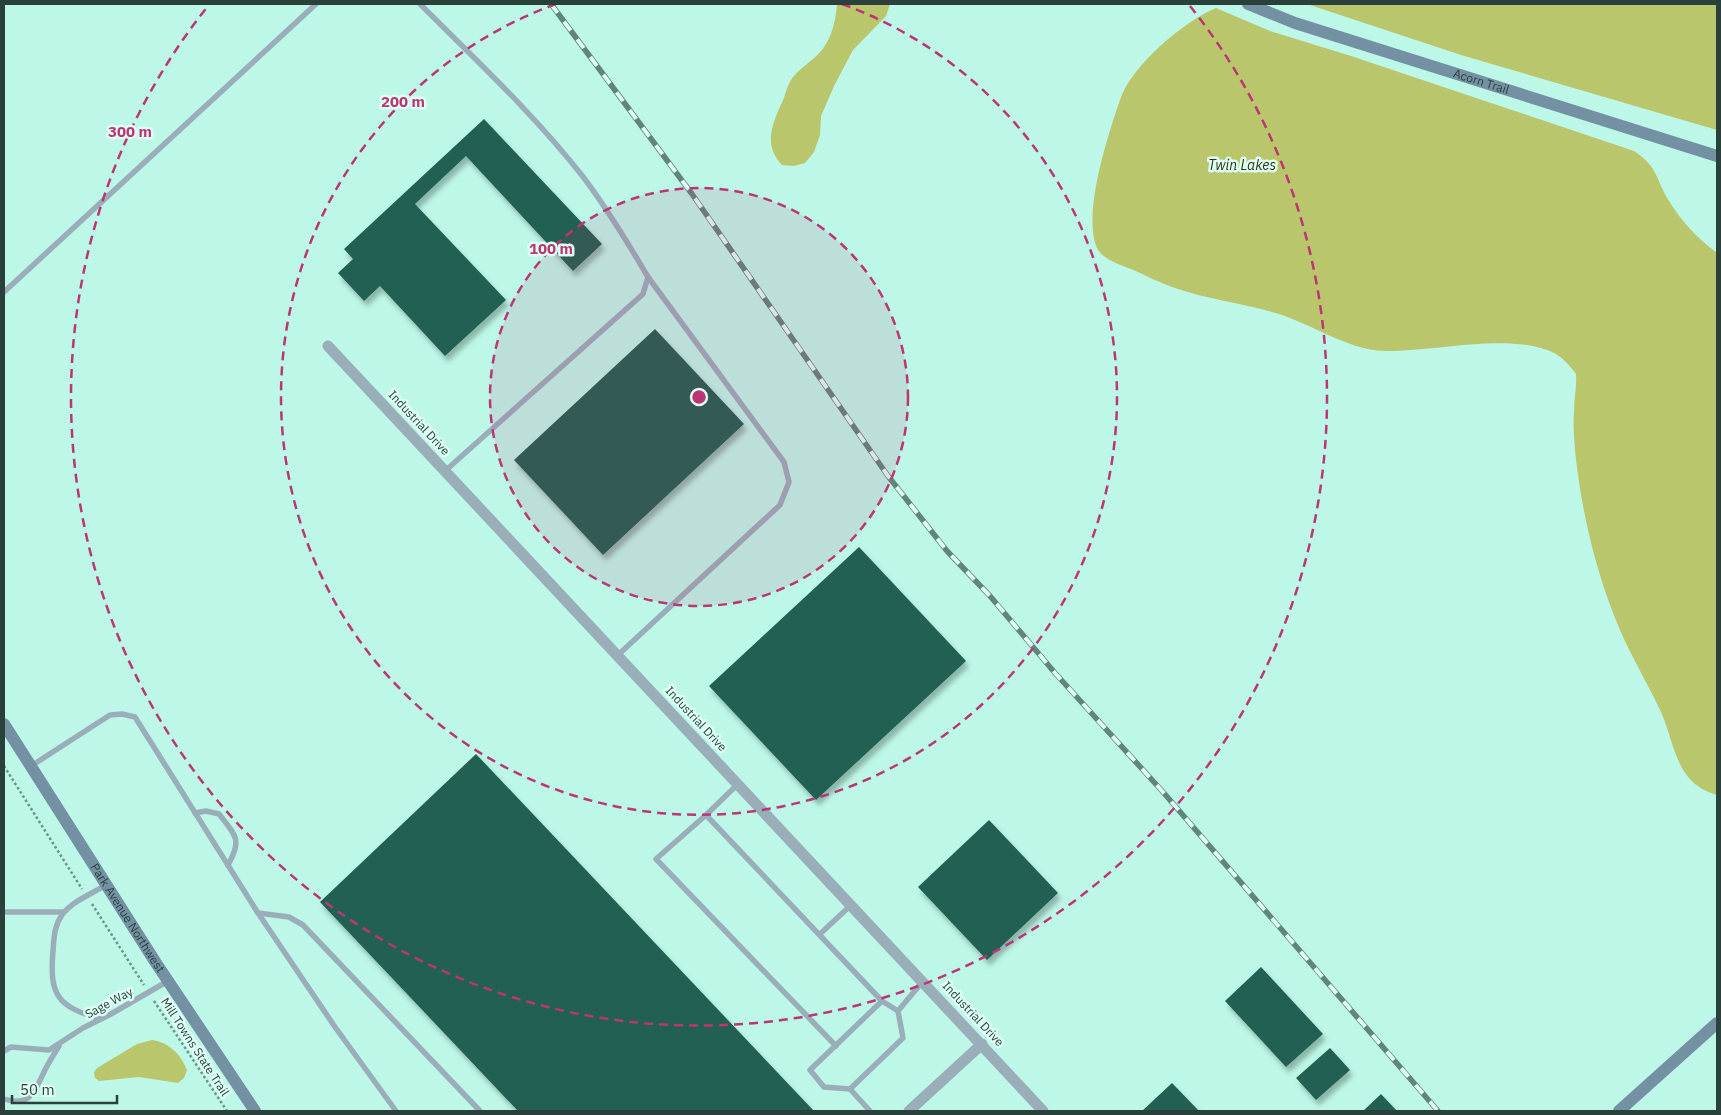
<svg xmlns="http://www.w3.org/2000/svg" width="1721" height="1115" viewBox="0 0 1721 1115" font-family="'IBM Plex Sans',sans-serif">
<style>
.water{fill:#b9c66c}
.building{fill:#206153;filter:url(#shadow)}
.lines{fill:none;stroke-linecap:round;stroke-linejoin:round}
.path{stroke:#6c9388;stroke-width:2.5;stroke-dasharray:2.5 2.5;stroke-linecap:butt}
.lane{stroke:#9aaeba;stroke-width:5.5}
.street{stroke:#9aaeba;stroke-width:11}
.secondary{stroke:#7491a3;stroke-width:12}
.rail-casing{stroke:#61857b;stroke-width:5.5}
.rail{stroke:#ddfff5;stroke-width:4;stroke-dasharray:11;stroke-linecap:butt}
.ring{fill:none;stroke:#bc3575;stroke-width:2.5;stroke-dasharray:9 6}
.labels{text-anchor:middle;stroke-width:5;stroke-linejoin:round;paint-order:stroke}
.street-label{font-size:12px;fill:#2a413b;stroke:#ddfff5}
.water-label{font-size:14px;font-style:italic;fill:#31350f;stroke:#ddfff5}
.centre{fill:#bc3575;stroke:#ddfff5;stroke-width:2.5}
.ring-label{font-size:15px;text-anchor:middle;font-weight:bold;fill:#bc3575;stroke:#ddfff5;stroke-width:5;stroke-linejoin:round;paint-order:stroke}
</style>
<defs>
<filter id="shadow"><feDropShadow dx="3" dy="5.5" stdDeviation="2.5" flood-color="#0004"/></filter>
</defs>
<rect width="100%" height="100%" fill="#bdf7e7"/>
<g class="water">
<path d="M837,4H890L886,16L853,50L835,84L821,116L820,135L814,152L805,163L794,166L782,165C762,144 773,122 784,98C786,91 789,82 793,77C803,65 818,58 826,44C833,32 836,18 837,4Z"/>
<path d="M1307,4H1717V130L1461,55Z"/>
<path d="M1216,8L1270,31L1351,56L1634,151C1659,168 1655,178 1669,201C1682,222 1697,238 1717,253V795C1675,783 1676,746 1661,712C1648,684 1632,658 1620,630C1596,574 1581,510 1575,450C1574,437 1573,424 1574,412C1574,399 1577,387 1576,374C1571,367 1564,359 1556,354C1513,331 1434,352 1385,351C1346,350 1310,322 1272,312C1240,303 1207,299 1175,288C1160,283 1145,275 1131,269C1120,265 1102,259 1097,248C1082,214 1108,135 1120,100C1131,66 1183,22 1216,8Z"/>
<path d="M152,1040C168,1042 181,1054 187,1070L184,1078L178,1083L139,1077L99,1081L95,1078L94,1072L97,1068L137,1044Z"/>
</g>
<g class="building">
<path d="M484,119L602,244L573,271L466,156L415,204L506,300L445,356L380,286L364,301L338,273L353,259L344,249Z"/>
<path d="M655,329L744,424L603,555L514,460Z"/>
<path d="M859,547L966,661L816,800L709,686Z"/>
<path d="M476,754L814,1111H518L320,902Z"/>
<path d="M989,820L1058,893L987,960L918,887Z"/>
<path d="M1261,967L1323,1034L1286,1067L1225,1001Z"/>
<path d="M1330,1048L1350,1070L1316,1100L1296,1078Z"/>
<path d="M1172,1083L1199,1111H1142Z"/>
<path d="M1381,1094L1397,1111H1363Z"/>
</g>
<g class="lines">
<g class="path">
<path d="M4,766L82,889"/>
<path d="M92,904L144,985"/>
<path d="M154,1001L227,1111"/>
</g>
<g class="lane">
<path d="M420,4C476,60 535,115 584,178C608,210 628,243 648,277L643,294L445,471"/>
<path d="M4,292L316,4"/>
<path d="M618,655L780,505L789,482L784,462L648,277"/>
<path d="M31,766L110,715L122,714L135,717L258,913L335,1027L396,1111"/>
<path d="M738,784L706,815L882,1001"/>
<path d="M195,813L206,811L219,814C235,835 243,839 228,865"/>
<path d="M706,815L656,859L836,1046"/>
<path d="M4,912H63"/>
<path d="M258,913L289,917L303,925L480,1111"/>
<path d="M820,934L851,905"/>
<path d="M101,1019C58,1007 49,996 53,951C54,938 54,926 62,915C71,902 93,893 106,885"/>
<path d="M4,1051L11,1047L49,1050L83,1028L111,1014L168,981"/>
<path d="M850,1089L824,1087L810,1070L882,1001L898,1011"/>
<path d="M4,1099C31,1108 35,1090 45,1070C49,1062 54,1054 59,1046"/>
<path d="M870,1111L850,1089L903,1038L898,1011L923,981"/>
</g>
<g class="street">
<path d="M328,346L1043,1111"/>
<path d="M909,1111L982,1044"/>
</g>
<g class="secondary">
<path id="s1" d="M1248,4L1295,23L1717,156"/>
<path id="s2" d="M4,724L156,963L255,1111"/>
<path d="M1619,1111L1717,1023"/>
</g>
<defs>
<path id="rail" d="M551,4L692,194L888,476L947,551L990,596L1055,673L1163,792L1438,1111"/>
</defs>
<use href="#rail" class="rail-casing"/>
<use href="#rail" class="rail"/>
</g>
<circle cx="699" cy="397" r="209" fill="#bc3575" fill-opacity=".12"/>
<g class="ring">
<circle cx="699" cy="397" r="209"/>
<path d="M842 4A418 418 0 1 1 556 4"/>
<path d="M1190 6A628 628 0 1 1 208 6"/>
</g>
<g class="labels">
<g class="street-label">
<text dy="4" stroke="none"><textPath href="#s1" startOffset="246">Acorn Trail</textPath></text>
<text transform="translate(419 423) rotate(47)" y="4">Industrial Drive</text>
<text transform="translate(696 719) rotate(47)" y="4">Industrial Drive</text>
<text dy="4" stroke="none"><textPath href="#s2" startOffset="230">Park Avenue Northwest</textPath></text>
<text transform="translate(109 1003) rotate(-28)" y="4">Sage Way</text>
<text transform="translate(973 1014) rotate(47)" y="4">Industrial Drive</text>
<text transform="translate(195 1047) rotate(57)" y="4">Mill Towns State Trail</text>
</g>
<g class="water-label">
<text x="1242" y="170">Twin Lakes</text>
</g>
</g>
<circle cx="699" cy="397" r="8" class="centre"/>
<g class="ring-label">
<text x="403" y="107">200 m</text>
<text x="130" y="137">300 m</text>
<text x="551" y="254">100 m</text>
</g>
<rect width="1721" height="1115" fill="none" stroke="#2a413b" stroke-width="10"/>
<path d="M12 1095v8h105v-8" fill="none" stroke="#2a413b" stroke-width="2.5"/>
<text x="20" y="1095" font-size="15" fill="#2a413b" stroke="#ddfff5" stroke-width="4" paint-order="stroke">50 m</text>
</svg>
